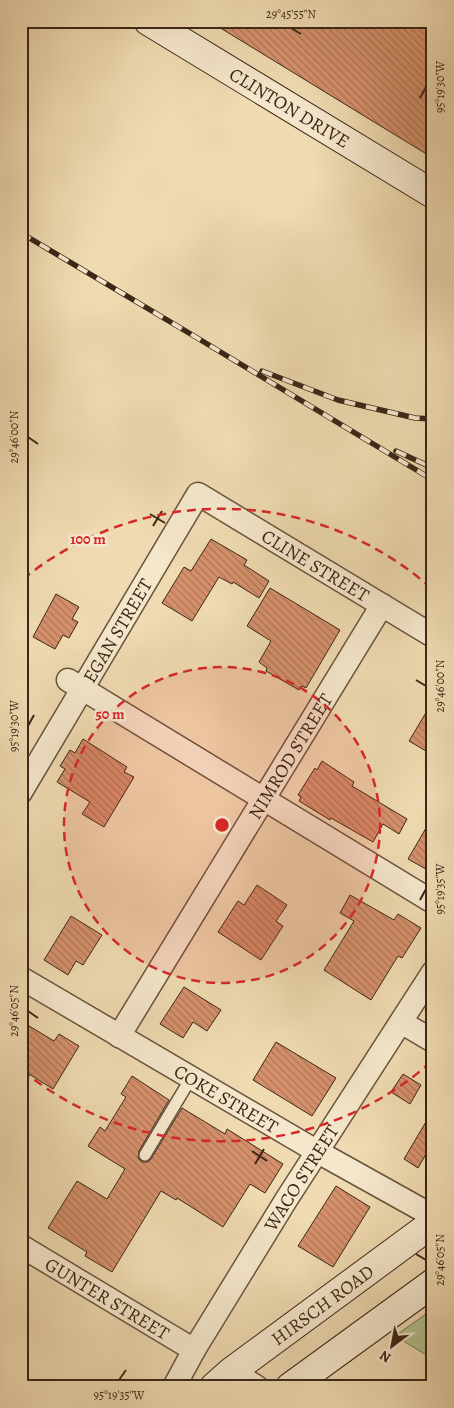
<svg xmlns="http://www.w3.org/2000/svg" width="454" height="1408" viewBox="0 0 454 1408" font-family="Alegreya,serif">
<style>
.grass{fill:#b3c190;stroke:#777454}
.building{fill:url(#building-back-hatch);stroke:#3b2618}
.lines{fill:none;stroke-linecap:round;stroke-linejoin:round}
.lane-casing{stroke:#68533e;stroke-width:14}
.street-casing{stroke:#68533e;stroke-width:25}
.secondary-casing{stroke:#3b2618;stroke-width:30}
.lane{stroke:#f5e7cc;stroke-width:11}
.street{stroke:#f5e7cc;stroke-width:22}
.secondary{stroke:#f5e7cc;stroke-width:28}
.rail-casing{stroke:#3b2618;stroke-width:5.5}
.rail{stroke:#f5e7cc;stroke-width:4;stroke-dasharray:11;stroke-linecap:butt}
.ticks{fill:none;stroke:#3b2618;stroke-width:2}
.ring{fill:none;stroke:#d62828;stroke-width:2.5;stroke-dasharray:9 6}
.labels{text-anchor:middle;stroke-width:5;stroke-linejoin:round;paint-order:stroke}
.street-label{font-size:19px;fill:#3b2618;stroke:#f5e7cc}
.centre{fill:#d62828;stroke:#f5e7cc;stroke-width:2.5}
.ring-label{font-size:15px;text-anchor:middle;font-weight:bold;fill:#d62828;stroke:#f5e7cc;stroke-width:5;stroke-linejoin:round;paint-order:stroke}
.neatline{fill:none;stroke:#3b2618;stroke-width:2}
.ticks-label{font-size:12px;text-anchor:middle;fill:#3b2618}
</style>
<defs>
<pattern id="building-back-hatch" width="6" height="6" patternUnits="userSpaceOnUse" patternTransform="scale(1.25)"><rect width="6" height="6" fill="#d6916c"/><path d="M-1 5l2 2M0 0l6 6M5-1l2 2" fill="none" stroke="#af7658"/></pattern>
</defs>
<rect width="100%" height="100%" fill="#efdab1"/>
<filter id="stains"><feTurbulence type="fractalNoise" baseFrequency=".004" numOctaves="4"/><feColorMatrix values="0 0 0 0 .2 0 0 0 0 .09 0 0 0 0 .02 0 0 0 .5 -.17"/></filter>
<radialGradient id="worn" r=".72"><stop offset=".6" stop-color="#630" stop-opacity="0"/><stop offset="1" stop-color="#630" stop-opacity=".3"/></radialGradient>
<path class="grass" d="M433,1309V1359L395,1336Z"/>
<g class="building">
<path d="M209,21H433V158Z"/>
<path d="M211,539L247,560L244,565L269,581L259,598L233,582L232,584L219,577L192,621L162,603L184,567L191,571Z"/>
<path d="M270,588L340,630L306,688L302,686L299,690L266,671L267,668L259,662L271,641L247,626Z"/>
<path d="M56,594L79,607L72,619L78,622L69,638L63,635L55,649L33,637Z"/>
<path d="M433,701V739L426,751L409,741Z"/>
<path d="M83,739L127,767L124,772L134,777L104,827L82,814L90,802L57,782L65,769L60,766L70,750L75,753Z"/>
<path d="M322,761L354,782L352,786L407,819L399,834L383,824L373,842L331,818L330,820L299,801L301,797L298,795L315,768L317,770Z"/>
<path d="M433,816V873L408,859Z"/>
<path d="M257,885L287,905L276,921L283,926L261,960L218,932L238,901L244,905Z"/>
<path d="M350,895L394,920L398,914L421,928L402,958L398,956L371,1000L324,970L354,921L340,913Z"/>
<path d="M71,916L102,935L83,965L76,961L68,975L44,960Z"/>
<path d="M184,987L221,1010L207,1031L193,1022L183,1038L160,1024Z"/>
<path d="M21,1021L54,1041L59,1034L79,1046L53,1089L21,1069Z"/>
<path d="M276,1042L336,1078L312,1116L253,1080Z"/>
<path d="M403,1074L421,1085L410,1104L391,1092Z"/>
<path d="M132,1076L169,1100L139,1151L138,1158L142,1162H148L151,1159L182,1108L225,1134L227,1129L283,1164L265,1193L250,1184L223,1227L177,1198L176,1200L161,1191L112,1272L85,1256L87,1252L48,1228L77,1181L107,1199L125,1169L88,1146L100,1127L105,1131L126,1097L121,1094Z"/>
<path d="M433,1110V1158L426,1154L418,1168L404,1159Z"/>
<path d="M336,1186L370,1207L333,1267L298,1246Z"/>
</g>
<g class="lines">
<defs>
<path id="lane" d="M145,1155L191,1078"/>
<g id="street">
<path d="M68,680L433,902"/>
<path id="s1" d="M21,792L198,494L433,636"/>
<path id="s2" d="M21,978L318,1152L433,1216"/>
<path d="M401,1022L433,1041"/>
<path id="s3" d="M119,1036L382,605"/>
<path id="s4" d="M21,1246L194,1350"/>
<path d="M232,1371L257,1387"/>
<path id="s5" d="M174,1387L194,1350L286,1200L433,972"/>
</g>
<g id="secondary">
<path id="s6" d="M148,21L433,194"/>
<path id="s7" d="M214,1387L232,1371L433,1223"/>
<path d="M290,1387L433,1283"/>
</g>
</defs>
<use href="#lane" class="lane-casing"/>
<use href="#street" class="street-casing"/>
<use href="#secondary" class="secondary-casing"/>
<use href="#lane" class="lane"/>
<use href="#street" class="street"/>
<use href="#secondary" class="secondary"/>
<defs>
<g id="rail">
<path d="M21,233L194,336L433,480"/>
<path d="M262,371L338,400L415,418L433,419"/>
<path d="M396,451L433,468"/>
</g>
</defs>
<use href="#rail" class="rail-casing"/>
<use href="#rail" class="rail"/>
</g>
<path class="ticks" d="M291,28L301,34M420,98L426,87M28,437L38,444M150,514L165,523M153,526L162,511M416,680L426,686M28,726L34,715M420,900L426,889M28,1011L38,1018M252,1151L267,1161M255,1164L264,1149M416,1254L426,1260M119,1380L126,1370"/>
<circle cx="222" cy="825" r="158" fill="#d62828" fill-opacity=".12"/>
<g class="ring">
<circle cx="222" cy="825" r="158"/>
<path d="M431 1062A316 316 0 0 1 23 1071M23 579A316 316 0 0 1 431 588"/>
</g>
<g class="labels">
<g class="street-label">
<text dy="7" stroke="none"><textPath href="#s6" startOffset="166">CLINTON DRIVE</textPath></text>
<text dy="7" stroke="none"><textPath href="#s1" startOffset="484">CLINE STREET</textPath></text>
<text dy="7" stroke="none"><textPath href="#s1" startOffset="188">EGAN STREET</textPath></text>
<text dy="7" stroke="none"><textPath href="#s3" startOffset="328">NIMROD STREET</textPath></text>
<text dy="7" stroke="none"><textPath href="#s2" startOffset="238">COKE STREET</textPath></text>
<text dy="7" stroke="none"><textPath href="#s5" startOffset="245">WACO STREET</textPath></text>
<text dy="7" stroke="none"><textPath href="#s4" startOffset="101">GUNTER STREET</textPath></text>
<text dy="7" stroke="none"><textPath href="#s7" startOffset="136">HIRSCH ROAD</textPath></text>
</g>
</g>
<circle cx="222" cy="825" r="8" class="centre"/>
<g class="ring-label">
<text x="88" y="544">100 m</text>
<text x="110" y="719">50 m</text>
</g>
<rect width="454" height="1408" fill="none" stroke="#efdab1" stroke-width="55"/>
<g transform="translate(392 1346) rotate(212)" stroke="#f5e7cc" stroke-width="4" paint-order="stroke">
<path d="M0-4L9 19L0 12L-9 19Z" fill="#3b2618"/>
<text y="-8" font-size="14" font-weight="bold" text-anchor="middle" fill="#3b2618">N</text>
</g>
<rect x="28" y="28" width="398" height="1352" class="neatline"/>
<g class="ticks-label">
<text x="291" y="18">29°45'55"N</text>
<text transform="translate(440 87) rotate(-90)" y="4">95°19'30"W</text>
<text transform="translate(14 437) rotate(-90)" y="4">29°46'00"N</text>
<text transform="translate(440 686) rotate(-90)" y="4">29°46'00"N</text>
<text transform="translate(14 726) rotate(-90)" y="4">95°19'30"W</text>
<text transform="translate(440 889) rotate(-90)" y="4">95°19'35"W</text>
<text transform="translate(14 1011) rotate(-90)" y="4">29°46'05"N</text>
<text transform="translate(440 1260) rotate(-90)" y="4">29°46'05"N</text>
<text x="119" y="1399">95°19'35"W</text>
</g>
<rect width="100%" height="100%" filter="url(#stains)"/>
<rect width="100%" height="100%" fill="url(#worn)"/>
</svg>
